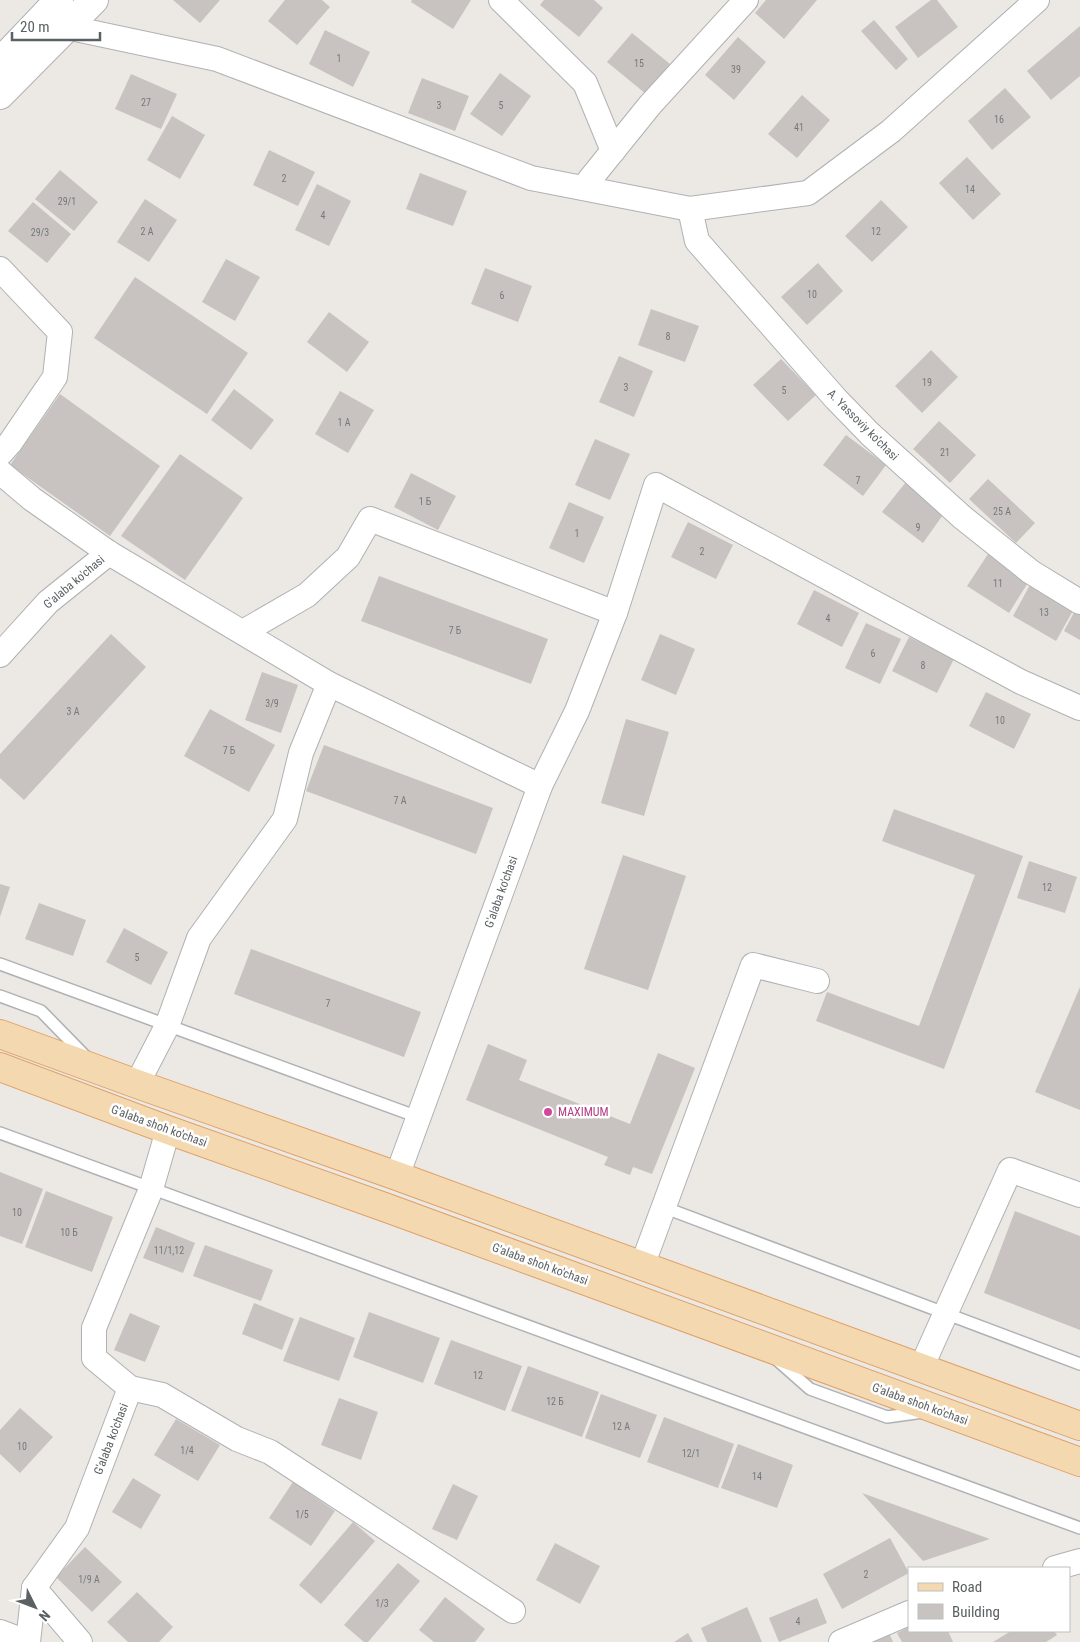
<svg xmlns="http://www.w3.org/2000/svg" width="1080" height="1642" viewBox="0 0 1080 1642" font-family="'Roboto Condensed',sans-serif">
<style>
.building{fill:#c8c3c0}
.lines{fill:none;stroke-linecap:round;stroke-linejoin:round}
.service-casing{stroke:#afb2b4;stroke-width:14}
.minor-casing{stroke:#afb2b4;stroke-width:26}
.secondary-casing{stroke:#aeb2b5;stroke-width:30}
.primary-casing{stroke:#dfa169;stroke-width:30}
.service{stroke:#fff;stroke-width:11}
.minor{stroke:#fff;stroke-width:24}
.secondary{stroke:#fff;stroke-width:28}
.primary{stroke:#f4d8b0;stroke-width:28}
.hotel-dot{fill:#d1479c;stroke:#fff;stroke-width:2}
.labels{text-anchor:middle;stroke-width:5;stroke-linejoin:round;paint-order:stroke}
.number-label{font-size:10px;fill:#76797a}
.street-label{font-size:12px;fill:#5b6062;stroke:#fff}
.hotel-label{font-size:12px;fill:#b23c85;stroke:#fff;text-anchor:start}
</style>
<rect width="100%" height="100%" fill="#ece8e3"/>
<g class="building">
<path d="M173,0H220L200,23Z"/>
<path d="M285,0H322L330,7L297,45L268,21Z"/>
<path d="M412,0H471L453,29L411,2Z"/>
<path d="M544,0H594L603,8L579,37L540,5Z"/>
<path d="M766,0H817L784,39L755,13Z"/>
<path d="M931,0H937L958,27L918,58L895,27Z"/>
<path d="M874,20L908,59L896,70L861,31Z"/>
<path d="M1080,26V76L1051,100L1027,71Z"/>
<path d="M325,30L370,52L353,87L309,64Z"/>
<path d="M632,33L670,64L646,94L607,62Z"/>
<path d="M738,37L766,62L734,100L705,75Z"/>
<path d="M500,73L531,96L502,136L470,114Z"/>
<path d="M131,74L177,94L161,129L115,109Z"/>
<path d="M422,78L469,96L455,131L408,113Z"/>
<path d="M1005,88L1031,117L992,150L968,121Z"/>
<path d="M802,95L830,120L797,158L768,134Z"/>
<path d="M172,116L205,135L180,179L147,160Z"/>
<path d="M269,150L315,172L298,206L253,185Z"/>
<path d="M967,157L1001,194L973,220L939,183Z"/>
<path d="M60,170L98,202L74,231L35,199Z"/>
<path d="M420,173L467,191L453,226L406,209Z"/>
<path d="M317,184L351,201L329,246L295,230Z"/>
<path d="M145,199L177,220L149,262L117,242Z"/>
<path d="M881,200L908,227L872,262L845,236Z"/>
<path d="M33,202L71,234L47,263L8,231Z"/>
<path d="M226,259L260,277L235,321L202,302Z"/>
<path d="M818,263L843,291L807,325L781,297Z"/>
<path d="M485,268L532,286L518,322L471,304Z"/>
<path d="M135,277L248,353L207,414L94,338Z"/>
<path d="M651,309L699,326L685,362L638,345Z"/>
<path d="M329,312L369,342L347,372L307,342Z"/>
<path d="M931,350L958,377L922,413L895,386Z"/>
<path d="M619,356L653,371L634,417L599,402Z"/>
<path d="M781,359L816,395L788,421L753,385Z"/>
<path d="M234,389L274,420L251,450L211,420Z"/>
<path d="M340,391L374,410L348,453L315,434Z"/>
<path d="M60,394L160,466L110,536L10,465Z"/>
<path d="M939,421L976,455L950,483L913,449Z"/>
<path d="M846,435L886,465L863,496L823,465Z"/>
<path d="M595,439L630,454L610,500L575,485Z"/>
<path d="M180,454L243,498L185,580L121,536Z"/>
<path d="M411,473L456,496L438,530L394,507Z"/>
<path d="M988,479L1035,523L1016,543L969,499Z"/>
<path d="M906,482L945,512L923,543L882,512Z"/>
<path d="M569,502L604,517L584,563L549,548Z"/>
<path d="M688,522L733,545L716,579L671,557Z"/>
<path d="M988,554L1029,581L1009,613L967,586Z"/>
<path d="M379,576L548,639L531,684L361,621Z"/>
<path d="M1031,583L1075,607L1056,641L1013,616Z"/>
<path d="M814,590L859,613L842,647L797,624Z"/>
<path d="M1077,607L1080,609V640L1064,631Z"/>
<path d="M866,623L901,639L880,684L845,668Z"/>
<path d="M111,634L146,667L24,800L0,778V754Z"/>
<path d="M660,634L695,649L676,695L641,680Z"/>
<path d="M909,637L954,659L937,693L892,671Z"/>
<path d="M262,672L298,685L281,733L245,720Z"/>
<path d="M986,692L1031,714L1014,749L969,726Z"/>
<path d="M210,709L275,745L249,792L184,756Z"/>
<path d="M626,719L669,732L644,816L601,803Z"/>
<path d="M324,745L493,808L476,854L306,791Z"/>
<path d="M894,809L1023,856L944,1069L816,1021L827,992L919,1026L975,875L882,841Z"/>
<path d="M623,855L686,876L648,990L584,969Z"/>
<path d="M1029,861L1077,877L1065,913L1017,898Z"/>
<path d="M0,884L10,887L0,917Z"/>
<path d="M39,903L86,920L73,956L25,939Z"/>
<path d="M124,928L168,952L151,985L106,962Z"/>
<path d="M251,949L421,1012L404,1057L234,994Z"/>
<path d="M1080,987V1110L1035,1092Z"/>
<path d="M488,1044L527,1060L519,1080L630,1124L658,1053L695,1068L652,1174L633,1167L630,1175L604,1165L608,1157L466,1100Z"/>
<path d="M0,1172L43,1189L22,1244L0,1236Z"/>
<path d="M46,1191L113,1217L92,1272L25,1247Z"/>
<path d="M1015,1211L1080,1236V1330L984,1293Z"/>
<path d="M156,1227L195,1243L183,1273L143,1258Z"/>
<path d="M205,1245L273,1270L261,1301L193,1276Z"/>
<path d="M254,1303L294,1319L282,1350L242,1334Z"/>
<path d="M369,1312L440,1338L423,1383L353,1357Z"/>
<path d="M130,1313L160,1326L145,1362L114,1350Z"/>
<path d="M300,1317L355,1338L339,1381L283,1361Z"/>
<path d="M451,1340L522,1366L505,1411L434,1384Z"/>
<path d="M528,1366L599,1392L582,1437L511,1411Z"/>
<path d="M601,1394L657,1415L640,1458L585,1438Z"/>
<path d="M339,1398L378,1412L361,1460L321,1445Z"/>
<path d="M20,1408L53,1437L20,1473L0,1454V1430Z"/>
<path d="M664,1417L734,1444L718,1488L647,1462Z"/>
<path d="M176,1419L220,1445L198,1481L154,1455Z"/>
<path d="M738,1444L793,1465L777,1508L721,1488Z"/>
<path d="M133,1478L161,1495L141,1529L112,1512Z"/>
<path d="M293,1482L335,1511L311,1546L269,1518Z"/>
<path d="M453,1484L478,1496L457,1540L432,1529Z"/>
<path d="M862,1493L990,1539L923,1561Z"/>
<path d="M353,1522L375,1541L321,1604L299,1585Z"/>
<path d="M890,1538L909,1573L842,1609L823,1574Z"/>
<path d="M555,1543L600,1566L580,1604L536,1580Z"/>
<path d="M85,1547L122,1582L92,1612L56,1577Z"/>
<path d="M398,1563L420,1581L368,1642H364L344,1625Z"/>
<path d="M137,1592L173,1627L159,1642H128L107,1622Z"/>
<path d="M445,1597L485,1629L475,1642H434L419,1630Z"/>
<path d="M817,1598L827,1623L779,1642L769,1618Z"/>
<path d="M747,1607L762,1642H707L701,1628Z"/>
<path d="M909,1627V1631H948L953,1642H902L897,1633Z"/>
<path d="M1011,1631H1054L1057,1635L1046,1642H993Z"/>
<path d="M688,1633L693,1642H674Z"/>
<path d="M889,1633L893,1642H871Z"/>
</g>
<g class="lines">
<defs>
<g id="service">
<path d="M0,964L418,1117"/>
<path d="M0,996L41,1011L86,1057"/>
<path d="M0,1133L1080,1528"/>
<path d="M663,1207L1080,1364"/>
<path d="M776,1359L810,1389L887,1417L923,1412"/>
</g>
<g id="minor">
<path d="M501,0L585,83L613,151"/>
<path d="M52,24L217,59L531,178L690,209L808,193L891,131L1037,0"/>
<path d="M583,188L650,105L746,0"/>
<path d="M690,209L697,241L836,399L870,434L962,517L1031,572L1080,602"/>
<path d="M0,269L60,332L55,377L10,443L0,454"/>
<path d="M0,472L32,499L109,553L329,684L540,786"/>
<path d="M243,632L307,595L348,557L370,519L615,613"/>
<path d="M0,655L48,602L109,553"/>
<path d="M137,1084L167,1026L199,938L285,819L301,753L329,684"/>
<path d="M397,1176L540,786L577,711L615,613L656,485L1021,682L1080,708"/>
<path d="M642,1266L753,965L817,981"/>
<path d="M921,1368L1010,1170L1080,1195"/>
<path d="M130,1388L162,1395L237,1439L270,1452L513,1611"/>
<path d="M1055,1568L1080,1561"/>
<path d="M34,1588L80,1642"/>
<path d="M0,1632L26,1642"/>
<path d="M28,1642L34,1588L77,1528L130,1388L94,1358V1328L151,1189L168,1130"/>
<path d="M841,1642L909,1613"/>
</g>
<g id="secondary">
<path d="M0,62L59,0"/>
<path d="M0,95L94,0"/>
</g>
<g id="primary">
<path d="M0,1034L137,1084L397,1176L1080,1426"/>
<path d="M0,1067L168,1130L387,1208L1080,1462"/>
</g>
</defs>
<use href="#service" class="service-casing"/>
<use href="#minor" class="minor-casing"/>
<use href="#secondary" class="secondary-casing"/>
<use href="#primary" class="primary-casing"/>
<use href="#service" class="service"/>
<use href="#minor" class="minor"/>
<use href="#secondary" class="secondary"/>
<use href="#primary" class="primary"/>
</g>
<circle class="hotel-dot" cx="548" cy="1112" r="5"/>
<g class="labels">
<g class="number-label">
<text x="339" y="62">1</text>
<text x="639" y="67">15</text>
<text x="736" y="73">39</text>
<text x="146" y="106">27</text>
<text x="439" y="109">3</text>
<text x="501" y="109">5</text>
<text x="999" y="123">16</text>
<text x="799" y="131">41</text>
<text x="284" y="182">2</text>
<text x="970" y="193">14</text>
<text x="67" y="205">29/1</text>
<text x="323" y="219">4</text>
<text x="147" y="235">2 А</text>
<text x="876" y="235">12</text>
<text x="40" y="236">29/3</text>
<text x="812" y="298">10</text>
<text x="502" y="299">6</text>
<text x="668" y="340">8</text>
<text x="927" y="386">19</text>
<text x="626" y="391">3</text>
<text x="784" y="394">5</text>
<text x="344" y="426">1 А</text>
<text x="945" y="456">21</text>
<text x="858" y="484">7</text>
<text x="425" y="505">1 Б</text>
<text x="1002" y="515">25 А</text>
<text x="918" y="531">9</text>
<text x="577" y="537">1</text>
<text x="702" y="555">2</text>
<text x="998" y="587">11</text>
<text x="1044" y="616">13</text>
<text x="828" y="622">4</text>
<text x="455" y="634">7 Б</text>
<text x="873" y="657">6</text>
<text x="923" y="669">8</text>
<text x="272" y="707">3/9</text>
<text x="73" y="715">3 А</text>
<text x="1000" y="724">10</text>
<text x="229" y="754">7 Б</text>
<text x="400" y="804">7 А</text>
<text x="1047" y="891">12</text>
<text x="137" y="961">5</text>
<text x="328" y="1007">7</text>
<text x="17" y="1216">10</text>
<text x="69" y="1236">10 Б</text>
<text x="169" y="1254">11/1,12</text>
<text x="478" y="1379">12</text>
<text x="555" y="1405">12 Б</text>
<text x="621" y="1430">12 А</text>
<text x="22" y="1450">10</text>
<text x="187" y="1454">1/4</text>
<text x="691" y="1457">12/1</text>
<text x="757" y="1480">14</text>
<text x="302" y="1518">1/5</text>
<text x="866" y="1578">2</text>
<text x="89" y="1583">1/9 А</text>
<text x="382" y="1607">1/3</text>
<text x="798" y="1625">4</text>
</g>
<g class="street-label">
<text transform="translate(863 425) rotate(45)" y="4">A. Yassoviy ko'chasi</text>
<text transform="translate(74 582) rotate(-40)" y="4">G'alaba ko'chasi</text>
<text transform="translate(501 892) rotate(-70)" y="4">G'alaba ko'chasi</text>
<text transform="translate(159 1126) rotate(20)" y="4">G'alaba shoh ko'chasi</text>
<text transform="translate(540 1264) rotate(20)" y="4">G'alaba shoh ko'chasi</text>
<text transform="translate(920 1404) rotate(20)" y="4">G'alaba shoh ko'chasi</text>
<text transform="translate(111 1439) rotate(-69)" y="4">G'alaba ko'chasi</text>
</g>
<g class="hotel-label">
<text x="558" y="1116">MAXIMUM</text>
</g>
</g>
<rect x="908" y="1567" width="162" height="65" fill="#ffffff" stroke="#bdbfc0"/>
<rect x="918" y="1583" width="25" height="8" fill="#f4d8b0" stroke="#bdbfc0"/>
<text x="952" y="1592" font-size="15" fill="#5b6062">Road</text>
<rect x="918" y="1604" width="25" height="15" fill="#c8c3c0" stroke="#bdbfc0"/>
<text x="952" y="1617" font-size="15" fill="#5b6062">Building</text>
<g transform="translate(35 1607) rotate(132)" stroke="#ffffff" stroke-width="4" paint-order="stroke">
<path d="M0-4L9 19L0 12L-9 19Z" fill="#5b6062"/>
<text y="-8" font-size="14" font-weight="bold" text-anchor="middle" fill="#5b6062">N</text>
</g>
<path d="M12 32v8h88v-8" fill="none" stroke="#5b6062" stroke-width="2.5"/>
<text x="20" y="32" font-size="15" fill="#5b6062" stroke="#ffffff" stroke-width="4" paint-order="stroke">20 m</text>
</svg>
